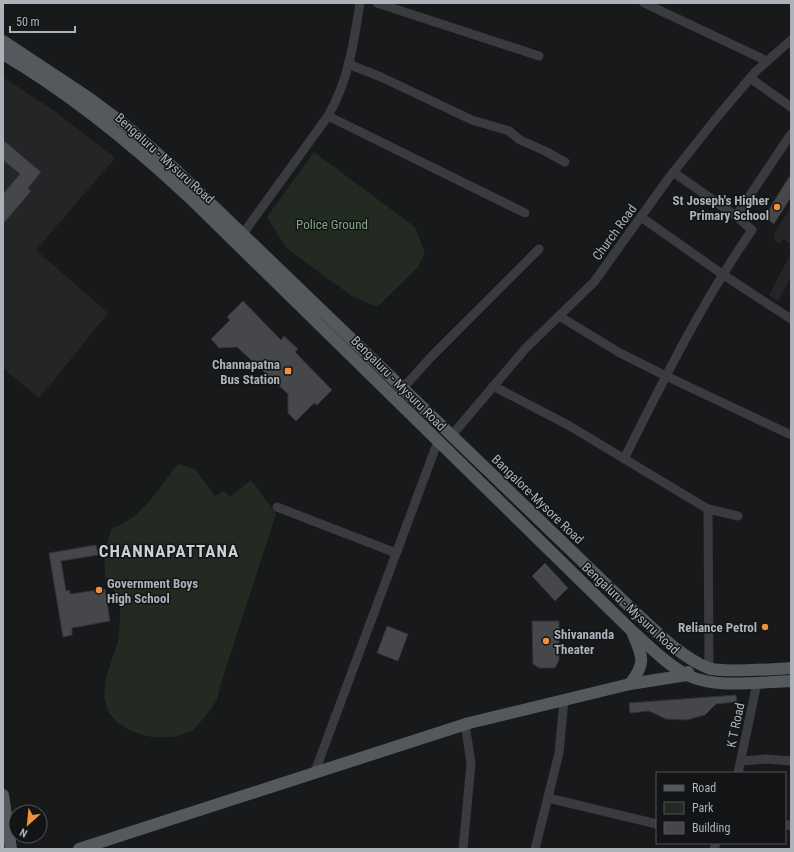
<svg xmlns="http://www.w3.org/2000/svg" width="794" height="852" viewBox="0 0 794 852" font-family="'Roboto Condensed',sans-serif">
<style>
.built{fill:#242527}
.green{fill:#222a22}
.building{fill:#45474a;stroke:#323336}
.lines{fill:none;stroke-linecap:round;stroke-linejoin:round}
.minor{stroke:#393b3f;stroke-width:9}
.major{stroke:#55595e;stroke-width:12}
.poi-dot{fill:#ef923c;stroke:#131415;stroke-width:1.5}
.labels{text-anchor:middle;stroke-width:3;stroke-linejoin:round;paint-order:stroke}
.street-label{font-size:13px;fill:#abb2ba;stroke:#131415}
.poi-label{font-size:13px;font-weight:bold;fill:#abb2ba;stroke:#131415;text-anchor:end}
.park-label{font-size:13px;fill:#86a482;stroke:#131415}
.district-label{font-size:17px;font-weight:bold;letter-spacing:1px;fill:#ccd0d6;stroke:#131415}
</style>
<rect width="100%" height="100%" fill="#18191a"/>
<g class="built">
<path d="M3,77L56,112L115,158L36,250L108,313L39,398L3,368Z"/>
<path d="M791,206V248L788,247L790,244L783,239L780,243L774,240L775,232Z"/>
<path d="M791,253V277L778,301L769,295Z"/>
</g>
<g class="green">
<path d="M314,152L415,227L425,253L418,267L377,307L352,296L286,248L267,217Z"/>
<path d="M178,464L195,469L215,496L224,491L230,497L251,480L276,514L222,680L217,700L205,717L192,731L174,737H151L133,732L118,723L108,712L104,696L106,677L118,641L120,620V602L105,576L104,553L112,528C141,520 160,486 178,464Z"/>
</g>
<g class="building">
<path d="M3,140L41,172L28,188L31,191L3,224V194L20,174L3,160Z"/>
<path d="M791,174V197L774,224L764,217Z"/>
<path d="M243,301L281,340L284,336L298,349L295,352L332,390L317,405L314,403L296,421L288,413V394L237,347L219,348L211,339L230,320L227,317Z"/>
<path d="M96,545L98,555L61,561L66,591L70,590V594L105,589L110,621L72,628V635L63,637L49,553Z"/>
<path d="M545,563L568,588L555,601L532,576Z"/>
<path d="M532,621H559V660L555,668H539L533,664Z"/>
<path d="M387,626L408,634L398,661L377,653Z"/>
<path d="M736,695L737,702L716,704L705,715L686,720L666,719L649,711L630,713L629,703Z"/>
</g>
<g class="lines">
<g class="minor">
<path d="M377,3L539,56"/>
<path d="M644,3L767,61"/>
<path d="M348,64L381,77L472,120L509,131L520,140L545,151L565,162"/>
<path d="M750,78L791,107"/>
<path d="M328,116L525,213"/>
<path d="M736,216L791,134"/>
<path d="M641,217L722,274L791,319"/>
<path d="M242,235L328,116C348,82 354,42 360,3"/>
<path d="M559,316L620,353L666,376L789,434"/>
<path d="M493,386L568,425L708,509L738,516"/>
<path d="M403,388L431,357L539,249"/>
<path d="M452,435L525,349L594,282L668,179L714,121L756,71L791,40"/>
<path d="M624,459C663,381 702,302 752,230L736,216L673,172"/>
<path d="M277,507L396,553"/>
<path d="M708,509L709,668"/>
<path d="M741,761L766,759L791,761"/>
<path d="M738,773L757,683"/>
<path d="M314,774L438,441"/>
<path d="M548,798L657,824"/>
<path d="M785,824L791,826"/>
<path d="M463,849L471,763L465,724"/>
<path d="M535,849L559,753L564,700"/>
<path d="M714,849L716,843"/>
</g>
<g class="major">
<path d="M3,41L89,98L124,124L176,170L637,614C659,634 680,656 708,668C722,673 774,669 791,668"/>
<path d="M3,54C71,94 131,143 189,197L631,630C648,645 666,664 687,675C715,689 760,682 791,681"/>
<path d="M630,684C646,663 643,657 633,634"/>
<path d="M3,795L11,849"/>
<path d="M79,849L469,723L630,684L687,675L688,672"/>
</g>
</g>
<g class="poi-dot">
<circle cx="777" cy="207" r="4"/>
<rect x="284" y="367" width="8" height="8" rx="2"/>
<circle cx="99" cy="590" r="4"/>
<circle cx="765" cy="627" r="4"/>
<circle cx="546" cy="641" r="4"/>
</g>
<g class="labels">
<g class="street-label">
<text transform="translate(165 158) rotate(42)" y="5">Bengaluru - Mysuru Road</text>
<text transform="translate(614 232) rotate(-54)" y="5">Church Road</text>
<text transform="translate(399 383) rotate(45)" y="5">Bengaluru - Mysuru Road</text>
<text transform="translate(538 499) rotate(44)" y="5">Bangalore-Mysore Road</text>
<text transform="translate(631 608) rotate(43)" y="5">Bengaluru - Mysuru Road</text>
<text transform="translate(735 725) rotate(-78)" y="5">K T Road</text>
</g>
<g class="poi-label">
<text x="769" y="205">St Joseph's Higher<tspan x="769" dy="15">Primary School</tspan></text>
<text x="280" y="369">Channapatna<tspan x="280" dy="15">Bus Station</tspan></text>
<text x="107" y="588" text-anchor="start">Government Boys<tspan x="107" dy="15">High School</tspan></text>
<text x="757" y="632">Reliance Petrol</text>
<text x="554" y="639" text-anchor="start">Shivananda<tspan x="554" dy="15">Theater</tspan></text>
</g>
<g class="park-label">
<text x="332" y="229">Police Ground</text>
</g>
<g class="district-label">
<text x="169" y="557">CHANNAPATTANA</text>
</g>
</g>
<rect width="794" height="852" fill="none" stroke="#abb2ba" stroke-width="8"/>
<rect x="656" y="772" width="130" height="72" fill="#131415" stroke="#505357"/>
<rect x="664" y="785" width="20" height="6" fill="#55595e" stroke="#505357"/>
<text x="692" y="792" font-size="12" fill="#abb2ba">Road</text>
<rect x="664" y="802" width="20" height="12" fill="#222a22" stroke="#505357"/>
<text x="692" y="812" font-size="12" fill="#abb2ba">Park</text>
<rect x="664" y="822" width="20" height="12" fill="#45474a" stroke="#505357"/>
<text x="692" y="832" font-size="12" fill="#abb2ba">Building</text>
<g transform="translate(28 824) rotate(207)"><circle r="19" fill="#131415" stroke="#505357"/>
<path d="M0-3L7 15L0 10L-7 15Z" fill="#ef923c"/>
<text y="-6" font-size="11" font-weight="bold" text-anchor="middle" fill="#abb2ba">N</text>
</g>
<path d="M10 26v6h65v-6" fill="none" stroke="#abb2ba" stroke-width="2"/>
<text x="16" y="26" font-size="12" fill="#abb2ba" stroke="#131415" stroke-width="3" paint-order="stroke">50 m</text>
</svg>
